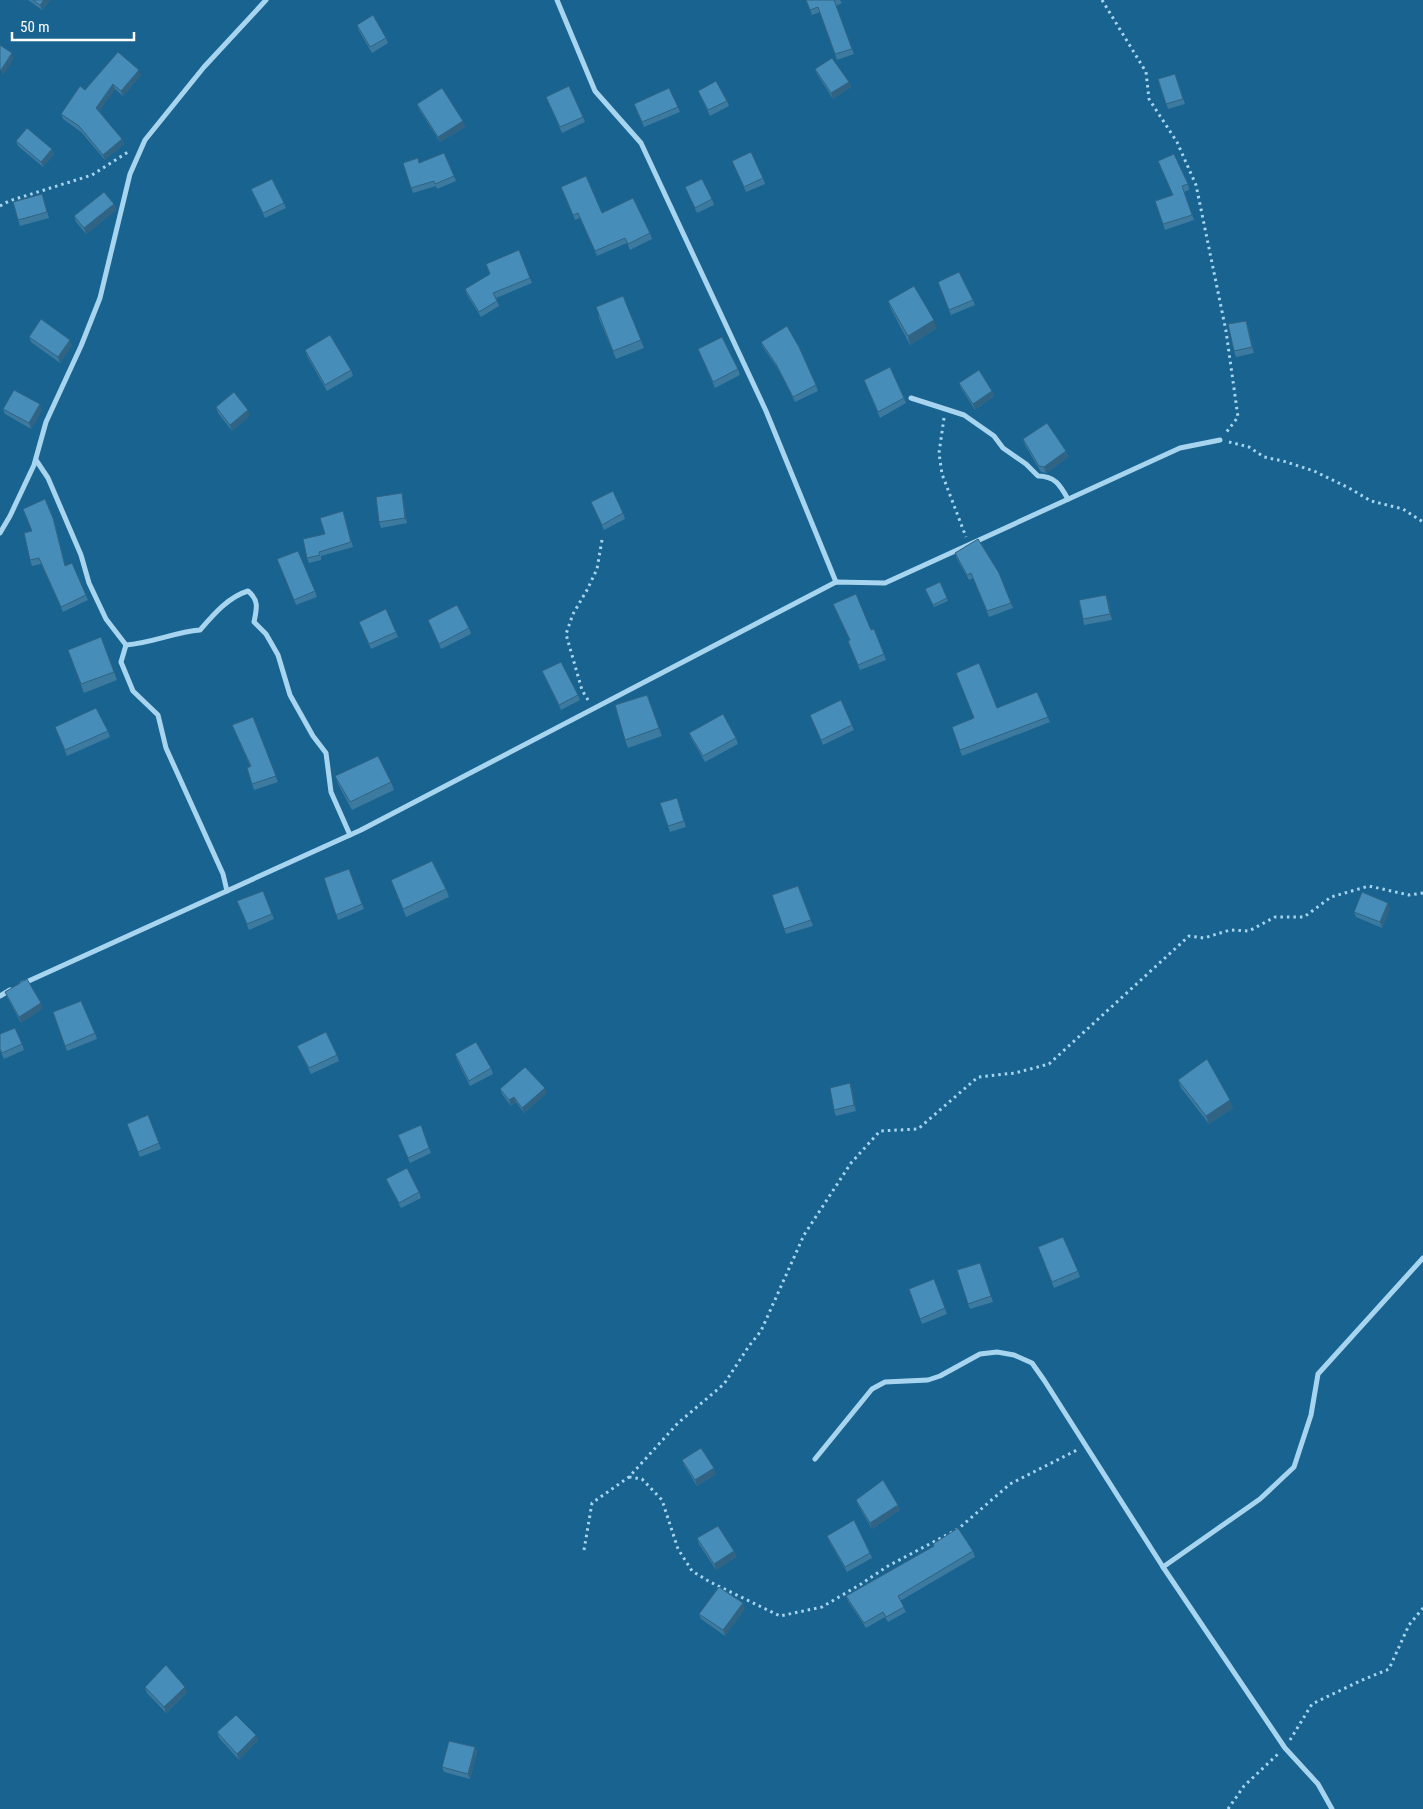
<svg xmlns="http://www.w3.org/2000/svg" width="1423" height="1809" viewBox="0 0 1423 1809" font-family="'Roboto Condensed',sans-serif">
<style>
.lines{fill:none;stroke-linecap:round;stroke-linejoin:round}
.path{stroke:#a7d5ef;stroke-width:3;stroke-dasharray:2.5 4;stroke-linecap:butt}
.minor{stroke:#a7d5ef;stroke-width:5}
.wall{fill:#3c7a9f}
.shaded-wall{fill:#316382}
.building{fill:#468eb9;stroke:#316382}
</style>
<rect width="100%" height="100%" fill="#196390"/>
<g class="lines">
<g class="path">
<path d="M1102,0L1146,72L1149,99L1177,142L1196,185L1226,331L1238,417L1225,434"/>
<path d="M0,206L9,201L92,175L128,152"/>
<path d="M944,418L939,453L942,474L966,537"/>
<path d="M1229,442L1249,447L1264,457L1283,461L1314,471L1349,488L1371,501L1403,509L1423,522"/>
<path d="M588,700L582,690L566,634L573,614L587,590L597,569L602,540"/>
<path d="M629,1477L642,1479L662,1500L678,1549L692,1571L710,1582L780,1616L822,1607L861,1584L888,1566L958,1529L1010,1484L1077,1450"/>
<path d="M584,1550L592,1503L629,1477L678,1423L724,1384L749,1346L761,1331L804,1235L851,1163L880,1131L918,1129L978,1077L1015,1073L1049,1064L1189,936L1204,938L1230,930L1249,931L1275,917H1304L1331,897L1369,886L1409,895L1423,893"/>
<path d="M1290,1740L1312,1704L1360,1681L1389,1669L1409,1625L1423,1608"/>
<path d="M1228,1809L1244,1786L1278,1754"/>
</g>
<g class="minor">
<path d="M557,0L595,91L641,143L766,411L836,582"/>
<path d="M911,398L964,415L994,436L1003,448L1026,464L1038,476C1055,476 1060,485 1068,499"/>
<path d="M36,460L48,478L81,555L89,583L106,619L126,645L121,662L133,691L158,715L166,748L223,874L227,891"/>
<path d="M0,533L10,516L34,465L46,422L81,346L100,298L130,174L145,140L204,67L266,0"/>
<path d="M126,645C152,643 175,632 200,630C213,615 228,597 248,591C259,600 257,608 254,622L266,634L278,655L290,695L313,736L326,753L331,792L350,835"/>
<path d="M22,984L361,830L836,582L885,583L1180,448L1220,440"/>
<path d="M0,996L10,990"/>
<path d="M815,1459L872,1389L885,1382L928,1380L940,1376L980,1354L997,1352L1014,1355L1032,1363L1044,1380L1163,1567L1285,1748L1318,1784L1332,1809"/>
<path d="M1163,1567L1260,1499L1294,1467L1311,1415L1318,1374L1423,1258"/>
</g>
</g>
<g class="wall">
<path d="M28,0H50L42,10Z"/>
<path d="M806,0H840L842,3L836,6L854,54L837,60L820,12L812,15Z"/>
<path d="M357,25L386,38L388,43L372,53L359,31Z"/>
<path d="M815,69L849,82L851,87L833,99L817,74Z"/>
<path d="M1175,74L1185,104L1168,109L1158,79Z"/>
<path d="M141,75L123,96L115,89L99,111L122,139L124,144L105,160L81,132L63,119L61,114L85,90Z"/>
<path d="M698,91L727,101L729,106L710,116Z"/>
<path d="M546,97L583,117L585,122L562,133Z"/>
<path d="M417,104L465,127L440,142L419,109Z"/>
<path d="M634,104L678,107L680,112L644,127Z"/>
<path d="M16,141L52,149L54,154L43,167L18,146Z"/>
<path d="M444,153L456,181L437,189L436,186L413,193L403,163H419Z"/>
<path d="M732,161L763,178L765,184L746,192Z"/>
<path d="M1158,161L1188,184L1189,190L1184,192L1194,220L1165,230L1155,201L1173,195Z"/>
<path d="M561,187L602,213L650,233L652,239L630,250L627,243L597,256L580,218L575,220Z"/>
<path d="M685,187L712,199L714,205L697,213Z"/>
<path d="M251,189L284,203L286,208L265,218Z"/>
<path d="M42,194L49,218L20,226L18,220Z"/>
<path d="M114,204L116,210L86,234L76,222L74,216Z"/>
<path d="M530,278L532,283L496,298L499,306L481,317L467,295L465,289Z"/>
<path d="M938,282L973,300L975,305L951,315Z"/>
<path d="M623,296L644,348L616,359L598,316Z"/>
<path d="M888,301L937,328L910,345L891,309Z"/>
<path d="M1246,321L1248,326L1254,353L1236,357L1234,351Z"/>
<path d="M29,337L72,345L60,363L31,342Z"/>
<path d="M761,342L816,385L818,391L795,402L778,369L763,347Z"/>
<path d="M698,349L738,369L740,375L715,388Z"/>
<path d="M305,350L351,370L353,376L327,391L307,356Z"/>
<path d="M959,383L992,391L994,396L975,410L961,388Z"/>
<path d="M866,385L904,398L906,403L880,418Z"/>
<path d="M216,407L250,415L232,431L218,413Z"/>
<path d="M3,409L42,410L31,429L5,414Z"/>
<path d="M1023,439L1066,451L1068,457L1046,473L1041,472L1025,445Z"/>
<path d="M402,493L407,523L381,528L379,522Z"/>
<path d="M591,502L623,513L625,519L604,530Z"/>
<path d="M23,509L53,518L65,566L86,595L88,600L63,612L41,564L32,566L30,560L32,531Z"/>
<path d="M344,516L353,547L321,556V560L309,563L307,558L325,534Z"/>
<path d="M955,553L999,573L1013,608L989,617L973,578L969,580L957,559Z"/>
<path d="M277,559L315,591L317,597L296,605Z"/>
<path d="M940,582L948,601L934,607L925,589Z"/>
<path d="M1108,600L1112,620L1084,625L1083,619Z"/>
<path d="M833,604L871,630L884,654L886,660L860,670L850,646V640Z"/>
<path d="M428,620L469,628L471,634L441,649Z"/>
<path d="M359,622L396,632L398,637L371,649Z"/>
<path d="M101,637L117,680L84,693L68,650Z"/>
<path d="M542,671L578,695L580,700L561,710Z"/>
<path d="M1037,692L1050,722L962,756L952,727Z"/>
<path d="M647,695L662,736L628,748L625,740Z"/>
<path d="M810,715L852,725L854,730L823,745Z"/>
<path d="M253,717L278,782L254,790L247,768L250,766L232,725Z"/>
<path d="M55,727L108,731L110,737L67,756Z"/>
<path d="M689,733L736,738L738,744L705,762L691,738Z"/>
<path d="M335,776L391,782L394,790L352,810L338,784Z"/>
<path d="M677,798L686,827L670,832L660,803Z"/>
<path d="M349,869L364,909L338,920L324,878Z"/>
<path d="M391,880L446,889L449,897L406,917Z"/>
<path d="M798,886L813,926L786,934L772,895Z"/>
<path d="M263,891L274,919L249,930L237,901Z"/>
<path d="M1390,908L1382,928L1356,917L1354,912Z"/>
<path d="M5,992L43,1008L21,1023L7,997Z"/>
<path d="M53,1012L95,1033L97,1039L67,1051Z"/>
<path d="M22,1044L24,1050L4,1059L0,1050Z"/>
<path d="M297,1046L337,1055L339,1061L311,1074Z"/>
<path d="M455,1054L491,1068L493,1074L470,1086L457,1060Z"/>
<path d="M1178,1080L1233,1108L1209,1124L1181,1088Z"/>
<path d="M500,1089L547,1093L524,1113L516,1102L511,1106L502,1094Z"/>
<path d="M852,1089L856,1111L836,1116L834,1110Z"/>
<path d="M148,1115L161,1149L140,1157L127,1124Z"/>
<path d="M421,1125L431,1153L410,1163L398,1135Z"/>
<path d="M386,1179L419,1192L421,1198L401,1208Z"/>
<path d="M1038,1247L1078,1271L1080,1277L1054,1288Z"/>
<path d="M980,1263L993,1302L970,1309L968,1304Z"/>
<path d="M934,1279L947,1314L922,1324L909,1289Z"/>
<path d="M682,1460L716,1474L697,1486L684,1465Z"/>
<path d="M856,1500L898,1505L900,1510L872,1529L858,1505Z"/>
<path d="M827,1536L870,1553L872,1558L847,1572L829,1541Z"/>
<path d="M697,1538L734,1551L736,1557L716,1570L699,1544Z"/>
<path d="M973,1551L975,1557L900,1601L906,1612L888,1622L885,1617L866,1628L848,1601L846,1596Z"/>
<path d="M745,1608L725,1636L701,1619L699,1614Z"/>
<path d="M145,1687L187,1692L166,1713L147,1693Z"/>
<path d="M217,1732L258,1740L239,1760L219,1738Z"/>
<path d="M475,1747L477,1752L470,1779L444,1772L442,1767Z"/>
</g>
<g class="shaded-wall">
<path d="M44,0H50L42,10L40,5Z"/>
<path d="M12,53L14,58L3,76L1,70Z"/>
<path d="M139,70L141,75L123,96L121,91Z"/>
<path d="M849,82L851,87L833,99L831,93Z"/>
<path d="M113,84L115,89L98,113L96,108Z"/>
<path d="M463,121L465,127L440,142L438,137Z"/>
<path d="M122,139L124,144L105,160L103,155Z"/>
<path d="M52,149L54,154L43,167L41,162Z"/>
<path d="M114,204L116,210L86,234L84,228Z"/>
<path d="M934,320L937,328L910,345L908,336Z"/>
<path d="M1246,321L1248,326L1254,353L1252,347Z"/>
<path d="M70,340L72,345L60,363L58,357Z"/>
<path d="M992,391L994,396L975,410L973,404Z"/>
<path d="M40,404L42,410L31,429L29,423Z"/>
<path d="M248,410L250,415L232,431L230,425Z"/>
<path d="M1066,451L1068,457L1046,473L1044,467Z"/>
<path d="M402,493L407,523L405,518Z"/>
<path d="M53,518L55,524L67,572L65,566Z"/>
<path d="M1106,595L1108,600L1112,620L1110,614Z"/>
<path d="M1388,903L1390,908L1382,928L1380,922Z"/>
<path d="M41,1003L43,1008L21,1023L19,1017Z"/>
<path d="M850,1083L852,1089L856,1111L854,1105Z"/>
<path d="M545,1088L547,1093L524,1113L522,1108Z"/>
<path d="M514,1097L516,1102L511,1106L509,1100Z"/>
<path d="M1230,1100L1233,1108L1209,1124L1206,1116Z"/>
<path d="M714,1468L716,1474L697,1486L695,1480Z"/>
<path d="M898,1505L900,1510L872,1529L870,1523Z"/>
<path d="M734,1551L736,1557L716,1570L714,1564Z"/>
<path d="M743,1603L745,1608L725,1636L723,1630Z"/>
<path d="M185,1687L187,1692L166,1713L164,1707Z"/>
<path d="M256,1735L258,1740L239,1760L237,1754Z"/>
<path d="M475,1747L477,1752L470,1779L468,1774Z"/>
</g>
<g class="building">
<path d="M33,0H44L40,5Z"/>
<path d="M806,0H834L852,49L835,54L818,7L810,10Z"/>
<path d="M373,15L386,38L370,47L357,25Z"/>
<path d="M0,45L12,53L1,70H0Z"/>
<path d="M118,52L139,70L121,91L113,84L96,108L122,139L103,155L79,126L61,114L80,86L85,90Z"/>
<path d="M832,58L849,82L831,93L815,69Z"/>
<path d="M1175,74L1183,99L1166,104L1158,79Z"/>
<path d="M716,81L727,101L708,110L698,91Z"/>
<path d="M569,86L583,117L560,127L546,97Z"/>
<path d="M442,88L463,121L438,137L417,104Z"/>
<path d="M669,88L678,107L642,122L634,104Z"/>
<path d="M27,128L52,149L41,162L16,141Z"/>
<path d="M751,152L763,178L744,187L732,161Z"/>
<path d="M444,153L454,176L435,184L434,181L411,188L403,163L418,158L419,163Z"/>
<path d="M1174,154L1188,184L1182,186L1192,215L1163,224L1155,201L1173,195L1158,161Z"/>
<path d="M586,176L602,213L633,198L650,233L628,244L625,238L595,251L578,213L573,215L561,187Z"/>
<path d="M272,179L284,203L263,213L251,189Z"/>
<path d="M702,179L712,199L695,208L685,187Z"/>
<path d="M104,192L114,204L84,228L74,216Z"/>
<path d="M42,194L47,212L18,220L13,202Z"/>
<path d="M519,250L530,278L493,293L497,301L479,312L465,289L490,274L486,264Z"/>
<path d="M959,272L973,300L949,310L938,282Z"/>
<path d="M914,286L934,320L908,336L888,301Z"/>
<path d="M623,296L641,340L613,351L596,307Z"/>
<path d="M41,319L70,340L58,357L29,337Z"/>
<path d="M1246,321L1252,347L1234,351L1228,324Z"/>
<path d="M787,326L799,347L816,385L793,397L776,364L761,342Z"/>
<path d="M330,335L351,370L325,385L305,350Z"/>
<path d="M722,337L738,369L713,382L698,349Z"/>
<path d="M890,367L904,398L878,412L864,380Z"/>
<path d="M979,370L992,391L973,404L959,383Z"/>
<path d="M14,390L40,404L29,423L3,409Z"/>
<path d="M234,392L248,410L230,425L216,407Z"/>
<path d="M1047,423L1066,451L1044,467L1039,466L1023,439Z"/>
<path d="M613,491L623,513L602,525L591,502Z"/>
<path d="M402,493L405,518L379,522L376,497Z"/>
<path d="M45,499L53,518L65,566L72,563L86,595L61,607L39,558L30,560L24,533L32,531L23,509Z"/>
<path d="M343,511L351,542L319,552L320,555L307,558L303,539L325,534L320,518Z"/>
<path d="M978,539L999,573L1011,603L987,611L971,573L967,575L955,553Z"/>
<path d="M298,551L315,591L294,600L277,559Z"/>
<path d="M940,582L947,598L933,605L925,589Z"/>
<path d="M856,594L871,630L874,629L884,654L858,665L848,641L850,640L833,604Z"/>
<path d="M1106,595L1110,614L1083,619L1079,600Z"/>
<path d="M457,605L469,628L439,644L428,620Z"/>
<path d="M386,609L396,632L369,644L359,622Z"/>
<path d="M101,637L114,672L81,684L68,650Z"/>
<path d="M561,662L578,695L559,705L542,671Z"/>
<path d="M979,663L997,708L1037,692L1048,717L960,750L952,727L974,718L956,673Z"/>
<path d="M647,695L659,728L625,740L615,705Z"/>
<path d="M841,700L852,725L821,740L810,715Z"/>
<path d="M96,708L108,731L65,750L55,727Z"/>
<path d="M723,714L736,738L703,756L689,733Z"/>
<path d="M253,717L276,776L252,784L247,768L251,766L232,725Z"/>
<path d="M378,756L391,782L350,802L335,776Z"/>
<path d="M677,798L684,821L668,826L660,803Z"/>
<path d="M432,861L446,889L403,909L391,880Z"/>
<path d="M349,869L362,904L336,915L324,878Z"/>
<path d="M798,886L811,920L784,929L772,895Z"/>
<path d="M263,891L272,914L247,924L237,901Z"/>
<path d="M1362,892L1388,903L1380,922L1354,912Z"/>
<path d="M27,979L41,1003L19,1017L5,992Z"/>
<path d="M81,1001L95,1033L65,1046L53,1012Z"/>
<path d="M15,1028L22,1044L2,1053L0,1049V1034Z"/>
<path d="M326,1032L337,1055L309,1068L297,1046Z"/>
<path d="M476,1042L491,1068L469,1081L455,1054Z"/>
<path d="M1207,1059L1230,1100L1206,1116L1178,1080Z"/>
<path d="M525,1067L545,1088L522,1108L514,1097L509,1100L500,1089Z"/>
<path d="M850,1083L854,1105L834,1110L830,1088Z"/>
<path d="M148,1115L159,1143L138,1152L127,1124Z"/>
<path d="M421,1125L429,1148L408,1158L398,1135Z"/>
<path d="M407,1168L419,1192L399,1203L386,1179Z"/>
<path d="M1063,1237L1078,1271L1052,1282L1038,1247Z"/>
<path d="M980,1263L991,1296L968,1304L957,1270Z"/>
<path d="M934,1279L945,1308L920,1319L909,1289Z"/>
<path d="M701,1448L714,1468L695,1480L682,1460Z"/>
<path d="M883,1480L898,1505L870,1523L856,1500Z"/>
<path d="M854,1520L870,1553L845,1567L827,1536Z"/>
<path d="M718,1526L734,1551L714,1564L697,1538Z"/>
<path d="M958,1528L973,1551L898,1596L904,1607L886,1617L883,1612L864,1623L846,1596L934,1546L933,1544Z"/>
<path d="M719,1587L743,1603L723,1630L699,1614Z"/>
<path d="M166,1665L185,1687L164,1707L145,1687Z"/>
<path d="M236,1715L256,1735L237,1754L217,1732Z"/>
<path d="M449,1741L475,1747L468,1774L442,1767Z"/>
</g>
<path d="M12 32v8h122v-8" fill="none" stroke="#ffffff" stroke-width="2.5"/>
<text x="20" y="32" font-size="15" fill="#ffffff" stroke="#196390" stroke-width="4" paint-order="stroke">50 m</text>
</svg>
